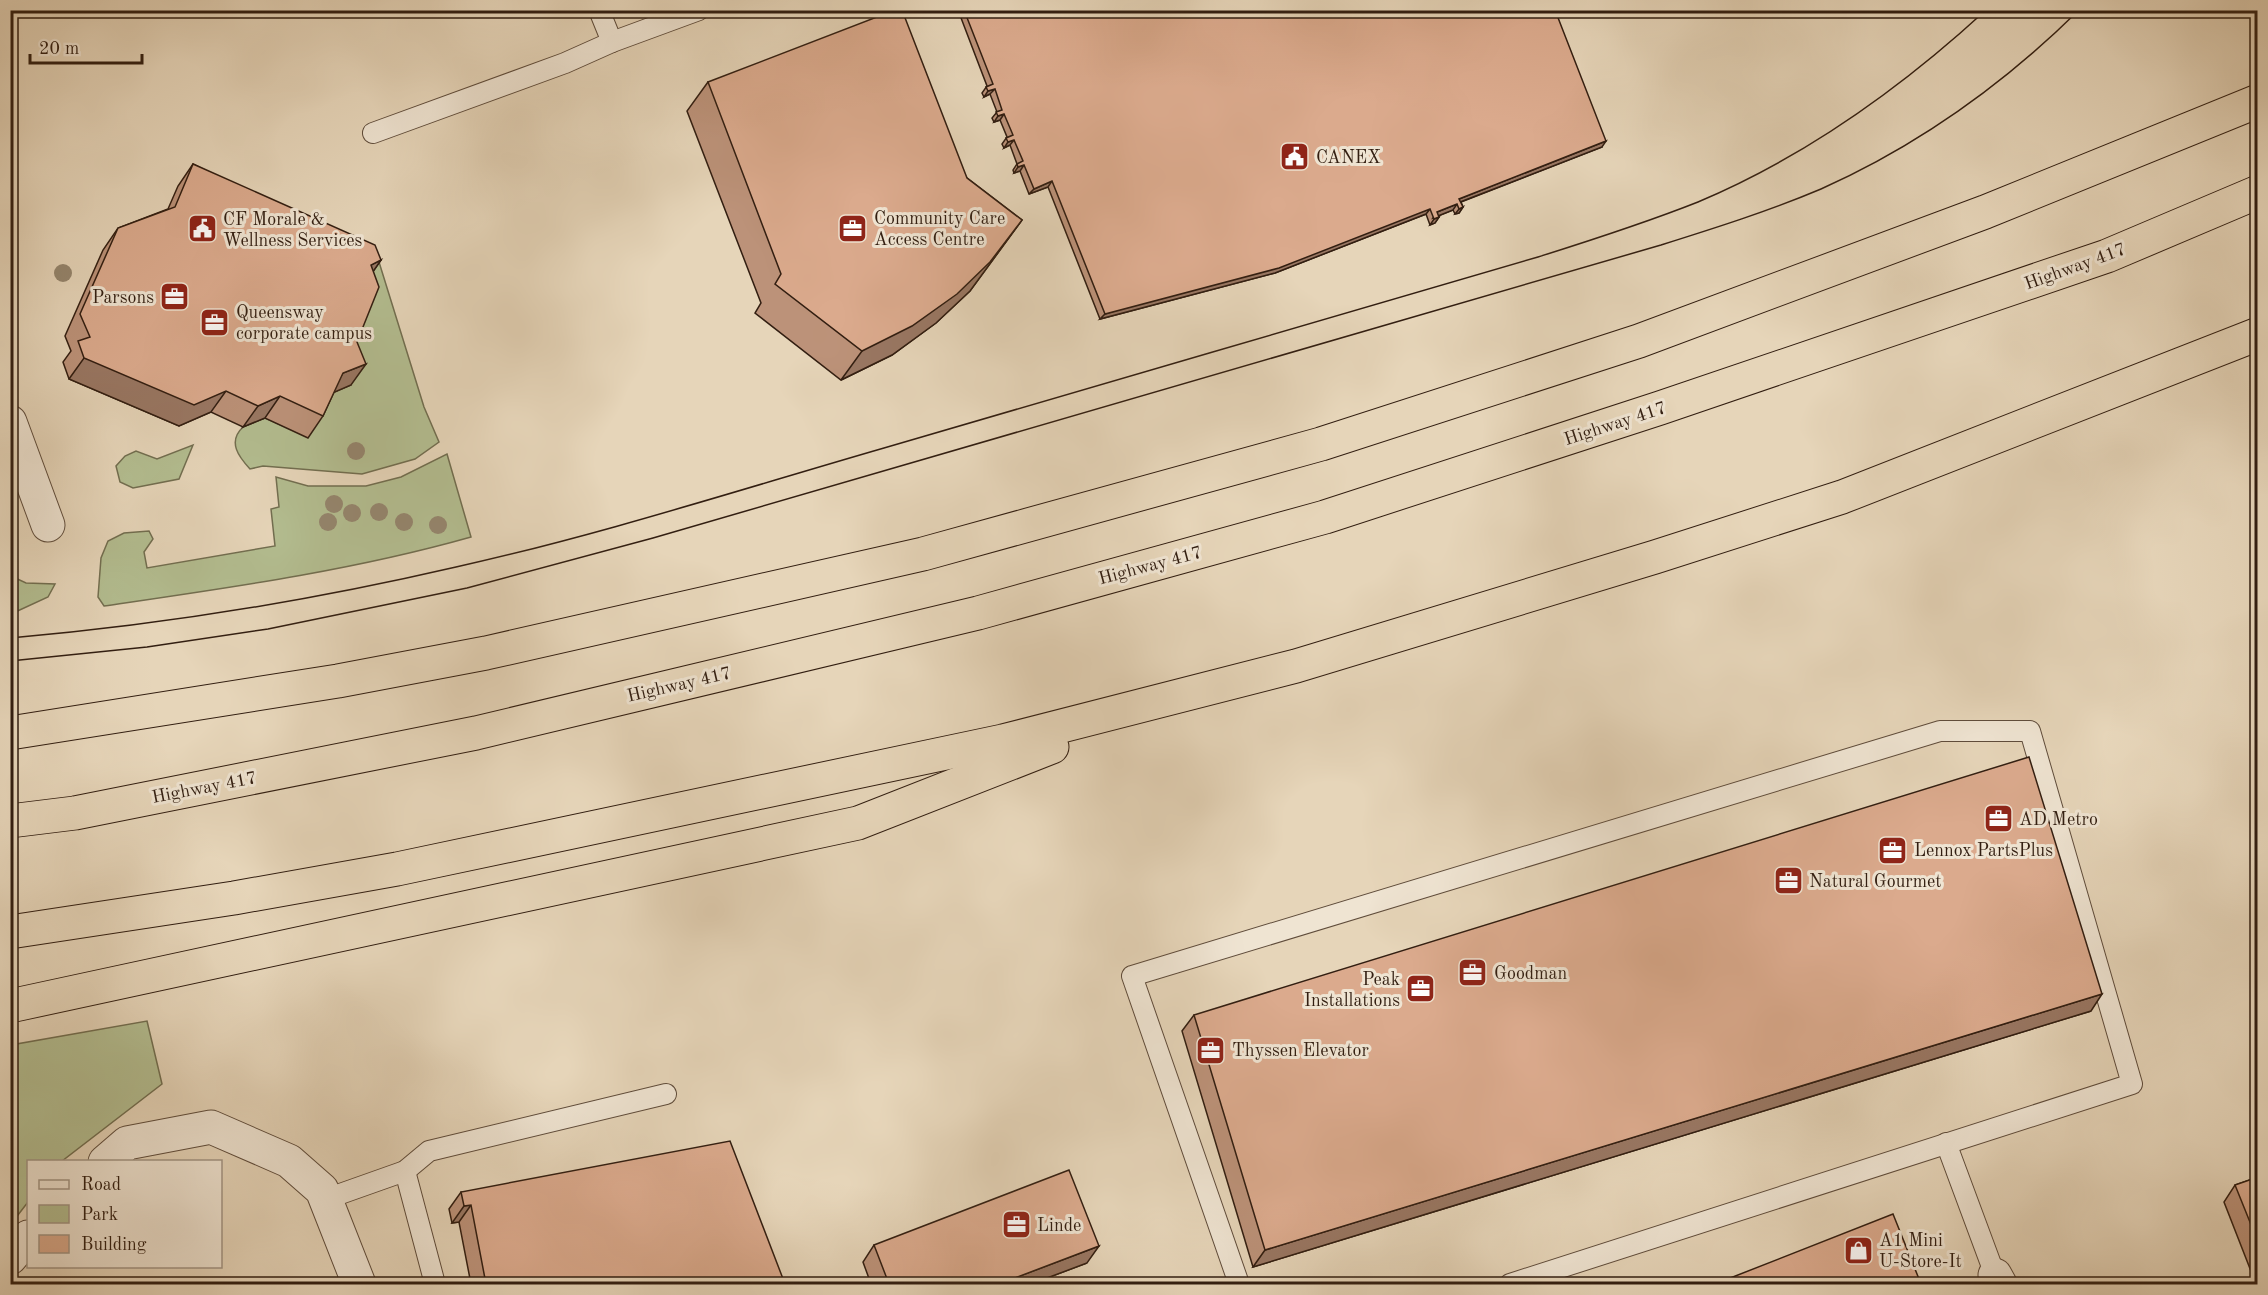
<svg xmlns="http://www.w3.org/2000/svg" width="2268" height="1295" viewBox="0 0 2268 1295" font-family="'Old Standard TT',serif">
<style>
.green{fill:#b3bd90;stroke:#726e50;stroke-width:1.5}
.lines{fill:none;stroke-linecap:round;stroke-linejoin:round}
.service-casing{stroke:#5f4c3b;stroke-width:22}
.minor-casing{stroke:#5f4c3b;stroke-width:35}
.motorway-casing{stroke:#321e11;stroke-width:35}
.service{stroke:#efe4d2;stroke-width:20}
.minor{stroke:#efe4d2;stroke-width:33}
.motorway{stroke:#e6d5b9;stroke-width:33}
.tram{stroke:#321e11;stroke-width:1.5}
.tree{fill:#95866e}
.wall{fill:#bc9279;stroke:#321e11;stroke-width:1.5}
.shaded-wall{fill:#997763;stroke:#321e11;stroke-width:1.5}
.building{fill:#dbaa8d;stroke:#321e11;stroke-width:1.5}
.labels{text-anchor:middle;stroke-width:6;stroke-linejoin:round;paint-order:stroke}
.poi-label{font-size:18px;fill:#321e11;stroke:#efe4d2;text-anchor:start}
.street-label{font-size:18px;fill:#321e11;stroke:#efe4d2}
</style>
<rect width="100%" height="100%" fill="#e6d5b9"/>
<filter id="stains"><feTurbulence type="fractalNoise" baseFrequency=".00333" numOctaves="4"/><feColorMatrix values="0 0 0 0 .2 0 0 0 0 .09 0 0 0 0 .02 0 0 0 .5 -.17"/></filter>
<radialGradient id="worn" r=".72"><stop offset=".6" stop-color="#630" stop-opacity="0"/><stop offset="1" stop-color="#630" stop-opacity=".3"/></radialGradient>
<g class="green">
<path d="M379,262L424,407L439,442L415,459L362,474L263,466L250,469C239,457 227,442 243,427C248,423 259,420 265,418L308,437L342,363L360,267Z"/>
<path d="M193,445L179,479L133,488L120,482L116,466L125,456L136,451L157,459Z"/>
<path d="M447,454L471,537C351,571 227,588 104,606L98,597L101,558L108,541L124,533L149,531L153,539L144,552L147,568L275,546L271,509L279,507L276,477L308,486H366L401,477Z"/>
<path d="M11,576L26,583L55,584L48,597L11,614Z"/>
<path d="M147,1021L162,1084L62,1161L28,1162V1202L11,1224V1045Z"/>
</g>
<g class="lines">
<defs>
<g id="service">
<path d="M599,10L612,42"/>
<path d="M373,133L565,63L612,42L699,10"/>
<path d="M1946,1143L1995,1275"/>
<path d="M405,1171L435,1284"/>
<path d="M326,1199L405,1171L429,1151L666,1094"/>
<path d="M1239,1284L1132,976L1940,731H2030L2132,1084L1510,1284"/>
</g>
<g id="minor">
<path d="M10,422L48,525"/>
<path d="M105,1162L127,1143L211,1127L289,1161L322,1190L359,1284"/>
<path d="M10,1258L28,1237"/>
<path d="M1995,1275L2000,1284"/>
</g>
<g id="motorway">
<path d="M10,733L338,681L486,653L923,554L1321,444L1639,341L1985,212L2258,101"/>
<path d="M10,821L75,813L476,733L978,613L1325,517L1660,408L2107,256L2258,192"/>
<path d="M10,932L234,898L397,869L1003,741L1296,666L1655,557L1842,497L2258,334"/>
<path d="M10,1006L858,823L1052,747"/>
</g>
</defs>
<use href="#service" class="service-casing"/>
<use href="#minor" class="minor-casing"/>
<use href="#motorway" class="motorway-casing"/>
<use href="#service" class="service"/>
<use href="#minor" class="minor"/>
<use href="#motorway" class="motorway"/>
<g class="tram">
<path d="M10,638C161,625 309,601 456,567C600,535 742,489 884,448C1102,384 1320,321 1538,257C1592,240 1645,223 1698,202C1805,157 1900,89 1986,10"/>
<path d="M10,661L147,647L268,629L467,588L653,538L1661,245C1715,228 1769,211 1821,189C1917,146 2004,84 2079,10"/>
</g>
</g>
<g class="tree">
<circle cx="63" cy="273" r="9"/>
<circle cx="356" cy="451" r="9"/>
<circle cx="334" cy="504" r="9"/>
<circle cx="379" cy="512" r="9"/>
<circle cx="352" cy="513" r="9"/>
<circle cx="328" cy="522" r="9"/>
<circle cx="404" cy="522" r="9"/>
<circle cx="438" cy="525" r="9"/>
</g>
<g class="wall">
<path d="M958,10H1555L1602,147L1461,202L1463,207L1459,213L1455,214L1453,210L1438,216L1439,217L1435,223L1430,225L1426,214L1275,273L1100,319L1048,187L1029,194L1020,171L1014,173L1013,170L1017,164L1010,145L1004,148L1002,144L1007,137L1000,120L994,122L992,118L997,112L990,94L984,97L982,93L987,86Z"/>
<path d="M708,82L967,178L1022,220L970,291L936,323L892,355L841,380L755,313L761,303L687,111Z"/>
<path d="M193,164L381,260L373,271L357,342L351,385L334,392L323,416L308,438L265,418L243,427L211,412L179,426L69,379L63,362L71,351L65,336L103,250L118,228L168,209L178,186Z"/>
<path d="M2091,1011L1253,1267L1182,1031L1194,1015Z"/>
<path d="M2258,1177V1284H2256L2224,1202L2235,1185Z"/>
<path d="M461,1192L785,1284H471L459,1222L452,1223L449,1209Z"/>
<path d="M874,1245L1087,1263L1031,1284H871L863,1262Z"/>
</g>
<g class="shaded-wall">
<path d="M995,89L990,94L984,97L988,91Z"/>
<path d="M1004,114L1000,120L994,122L998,116Z"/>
<path d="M1014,140L1010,145L1004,148L1008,142Z"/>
<path d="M1606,141L1602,147L1455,204L1459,199Z"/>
<path d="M1024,165L1020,171L1014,173L1018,167Z"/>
<path d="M1052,181L1048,187L1029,194L1034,189Z"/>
<path d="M1457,204L1453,210L1433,218L1437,212Z"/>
<path d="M1463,207L1459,213L1455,214L1459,209Z"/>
<path d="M1430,209L1426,214L1275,273L1100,319L1105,314Z"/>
<path d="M1439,217L1435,223L1430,225L1434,219Z"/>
<path d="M1022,220L970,291L936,323L892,355L841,380L862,351Z"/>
<path d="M381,260L366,282L371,265Z"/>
<path d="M84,358L226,391L211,412L179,426L69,379Z"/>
<path d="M366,364L351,385L328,395L343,373Z"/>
<path d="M280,396L265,418L243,427L258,406Z"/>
<path d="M2102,994L2091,1011L1253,1267L1265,1250Z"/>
<path d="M471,1205L459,1222L452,1223L464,1206Z"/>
<path d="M1099,1246L1087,1263L1031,1284H999Z"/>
</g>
<g class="building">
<path d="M895,10H902L967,178L1022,220L990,262L957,294L912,326L862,351L775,284L781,274L708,82Z"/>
<path d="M964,10H1555L1606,141L1459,199L1463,207L1459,209L1457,204L1437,212L1439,217L1434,219L1430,209L1279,268L1105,314L1052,181L1034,189L1024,165L1018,167L1017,164L1023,161L1014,140L1008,142L1006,138L1013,135L1004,114L998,116L996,112L1002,110L995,89L988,91L986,87L993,84Z"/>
<path d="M193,164L375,245L381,260L371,265L379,287L357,342L366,364L343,373L323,416L280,396L258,406L226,391L194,405L84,358L78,341L90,337L80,314L118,228L175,207Z"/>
<path d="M2029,757L2102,994L1265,1250L1194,1015Z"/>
<path d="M730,1141L785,1284H498L497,1283L486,1284L471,1205L464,1206L461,1192Z"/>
<path d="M1069,1170L1099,1246L999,1284H889L874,1245Z"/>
<path d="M2258,1177V1242L2235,1185Z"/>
<path d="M1893,1214L1921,1284H1715Z"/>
</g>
<defs>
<symbol id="civic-square" viewBox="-11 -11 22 22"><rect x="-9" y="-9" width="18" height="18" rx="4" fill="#8f2418" stroke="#efe4d2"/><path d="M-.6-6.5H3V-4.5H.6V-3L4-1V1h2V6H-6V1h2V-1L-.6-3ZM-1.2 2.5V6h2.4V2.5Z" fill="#fff"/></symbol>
<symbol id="office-square" viewBox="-11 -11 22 22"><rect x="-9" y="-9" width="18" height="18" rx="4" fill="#8f2418" stroke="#efe4d2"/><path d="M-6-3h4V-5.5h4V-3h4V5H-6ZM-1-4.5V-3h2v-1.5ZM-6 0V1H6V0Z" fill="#fff"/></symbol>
<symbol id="shop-square" viewBox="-11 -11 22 22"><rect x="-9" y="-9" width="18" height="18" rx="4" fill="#8f2418" stroke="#efe4d2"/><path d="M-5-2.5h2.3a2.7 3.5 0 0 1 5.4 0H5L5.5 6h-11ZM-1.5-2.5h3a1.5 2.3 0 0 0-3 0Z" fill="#fff"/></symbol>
</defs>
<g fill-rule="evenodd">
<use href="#civic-square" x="1278" y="140" width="33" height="33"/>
<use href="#office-square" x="836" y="212" width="33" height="33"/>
<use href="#civic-square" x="186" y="212" width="33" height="33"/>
<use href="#office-square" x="158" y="280" width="33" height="33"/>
<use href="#office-square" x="198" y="306" width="33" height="33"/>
<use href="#office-square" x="1982" y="802" width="33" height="33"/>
<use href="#office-square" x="1876" y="834" width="33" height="33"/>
<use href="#office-square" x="1772" y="864" width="33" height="33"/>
<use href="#office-square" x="1456" y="956" width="33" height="33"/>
<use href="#office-square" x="1404" y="972" width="33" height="33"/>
<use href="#office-square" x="1194" y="1034" width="33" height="33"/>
<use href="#office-square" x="1000" y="1208" width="33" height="33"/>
<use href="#shop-square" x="1842" y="1234" width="33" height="33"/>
</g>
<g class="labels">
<g class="poi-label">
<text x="1316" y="163">CANEX</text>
<text x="874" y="224">Community Care<tspan x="874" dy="21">Access Centre</tspan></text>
<text x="223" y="225">CF Morale &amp;<tspan x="223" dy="21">Wellness Services</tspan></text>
<text x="154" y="303" text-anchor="end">Parsons</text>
<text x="236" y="318">Queensway<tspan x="236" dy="21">corporate campus</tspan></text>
<text x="2019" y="825">AD Metro</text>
<text x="1914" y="856">Lennox PartsPlus</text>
<text x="1809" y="887">Natural Gourmet</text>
<text x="1494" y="979">Goodman</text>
<text x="1400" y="985" text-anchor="end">Peak<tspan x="1400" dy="21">Installations</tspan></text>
<text x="1232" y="1056">Thyssen Elevator</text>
<text x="1037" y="1231">Linde</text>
<text x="1879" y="1246">A1 Mini<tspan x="1879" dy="21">U-Store-It</tspan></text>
</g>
<g class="street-label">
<text transform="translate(2075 266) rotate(-20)" y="6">Highway 417</text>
<text transform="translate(1615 423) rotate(-18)" y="6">Highway 417</text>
<text transform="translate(1150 565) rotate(-15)" y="6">Highway 417</text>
<text transform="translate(679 684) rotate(-13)" y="6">Highway 417</text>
<text transform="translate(204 787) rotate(-11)" y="6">Highway 417</text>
</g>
</g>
<rect width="2268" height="1295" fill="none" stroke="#e6d5b9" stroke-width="36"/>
<rect x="12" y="12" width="2244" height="1271" fill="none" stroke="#321e11" stroke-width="3"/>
<rect x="18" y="18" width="2232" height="1259" fill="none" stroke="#321e11" stroke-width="1.5"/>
<rect x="27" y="1160" width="195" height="108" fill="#efe4d2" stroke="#a39585" stroke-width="1.5"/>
<rect x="39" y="1180" width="30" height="9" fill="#efe4d2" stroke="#a39585" stroke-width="1.5"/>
<text x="81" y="1190" font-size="18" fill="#321e11">Road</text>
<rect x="39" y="1205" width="30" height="18" fill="#b3bd90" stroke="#a39585" stroke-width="1.5"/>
<text x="81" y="1220" font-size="18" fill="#321e11">Park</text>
<rect x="39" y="1235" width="30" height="18" fill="#dbaa8d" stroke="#a39585" stroke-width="1.5"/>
<text x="81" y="1250" font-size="18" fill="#321e11">Building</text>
<path d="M30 54v9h112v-9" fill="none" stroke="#321e11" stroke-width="3"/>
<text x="39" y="54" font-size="18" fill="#321e11" stroke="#efe4d2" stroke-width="4.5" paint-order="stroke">20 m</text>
<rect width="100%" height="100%" filter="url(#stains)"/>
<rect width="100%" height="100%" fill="url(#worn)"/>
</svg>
